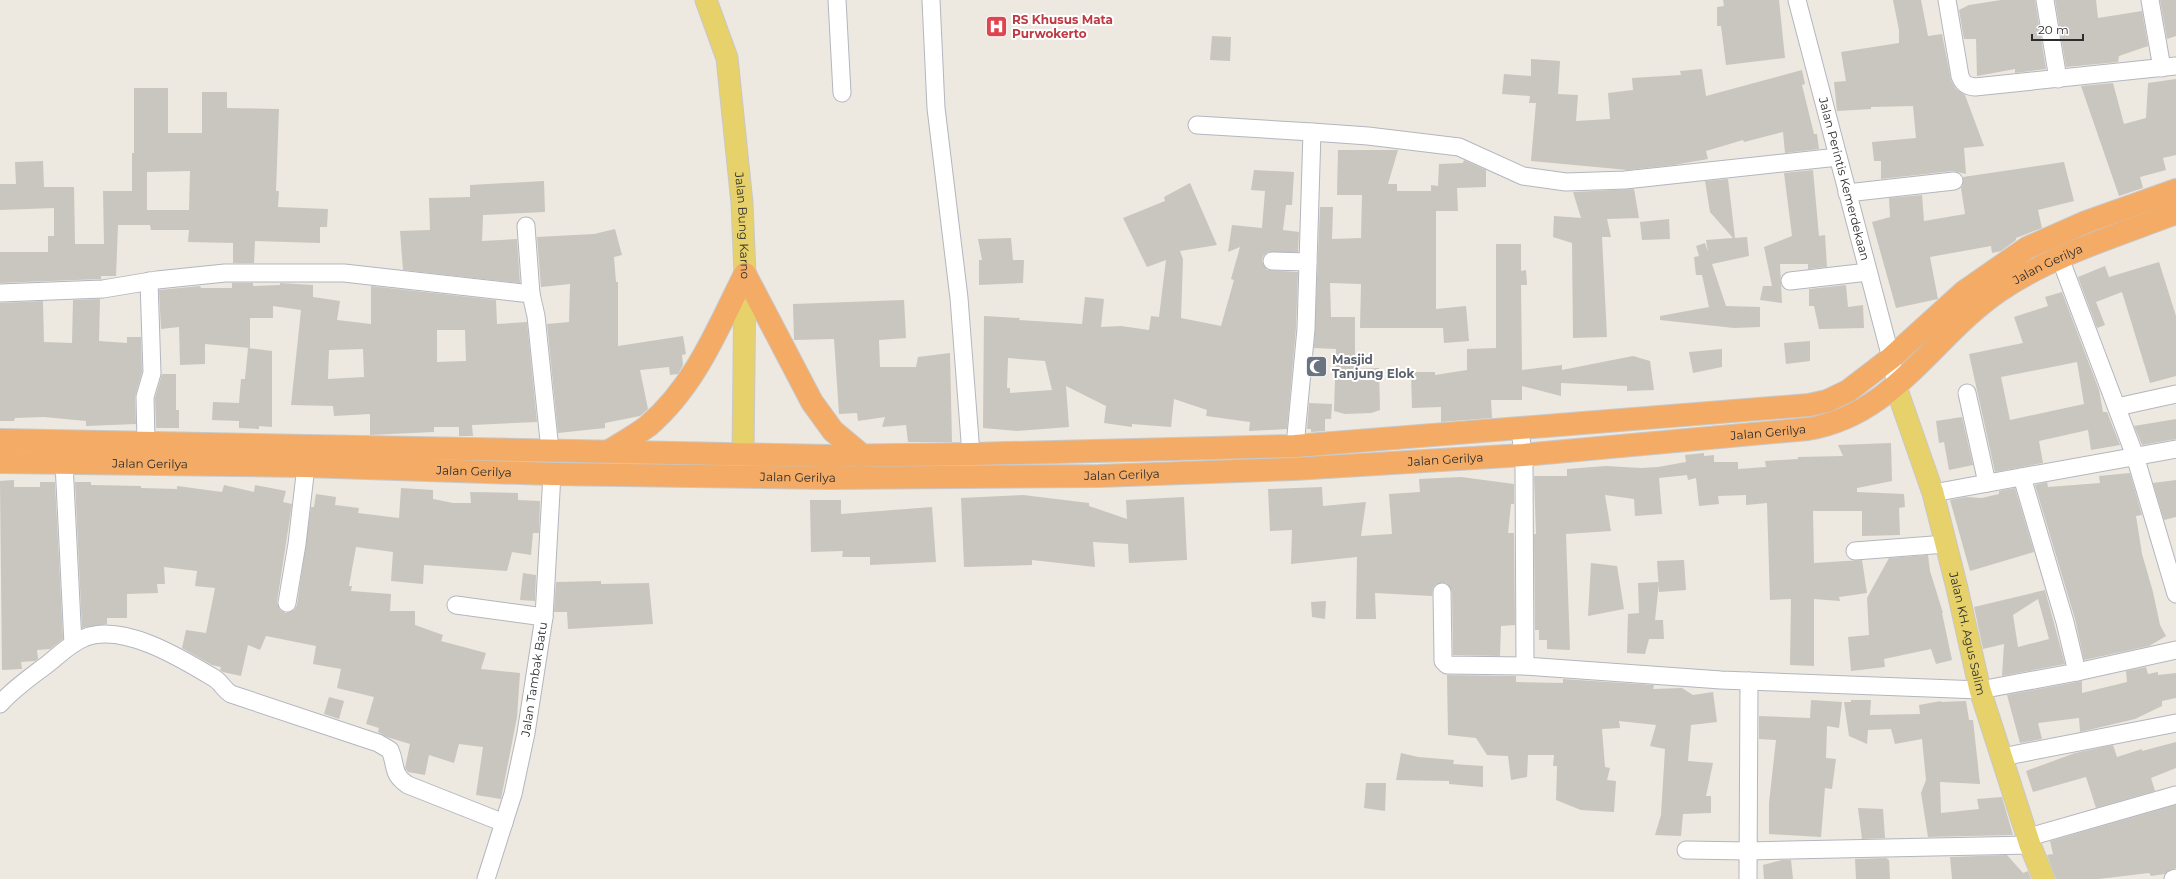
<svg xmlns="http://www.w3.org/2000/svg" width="2176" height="879" viewBox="0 0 2176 879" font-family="Montserrat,sans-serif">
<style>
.building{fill:#c9c6bf;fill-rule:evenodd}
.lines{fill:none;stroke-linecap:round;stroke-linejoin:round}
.minor-casing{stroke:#b4b6bf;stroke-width:19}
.major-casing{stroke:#c8c8c8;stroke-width:23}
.highway-casing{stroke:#c8c8c8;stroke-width:24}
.minor{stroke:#fff;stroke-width:17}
.major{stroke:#e7d16b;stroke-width:21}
.highway{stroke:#f3ab65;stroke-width:22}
.labels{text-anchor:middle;stroke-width:4;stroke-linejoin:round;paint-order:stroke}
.health-label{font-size:12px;font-weight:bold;fill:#be3a42;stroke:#fff;text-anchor:start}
.street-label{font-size:12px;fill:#2d2d2d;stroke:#fff}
.worship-label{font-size:12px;font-weight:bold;fill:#5b616d;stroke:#fff;text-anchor:start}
</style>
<rect width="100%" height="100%" fill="#ede8e0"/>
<g class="building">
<path d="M1723,0H1779L1785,58L1726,65L1721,26H1717V7L1724,6Z"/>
<path d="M1893,0H1921L1928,36L1942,34L1951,80L1956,89L1965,95L1984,146L1964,148L1966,174L1953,171L1881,179V161H1874L1872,142L1916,138L1913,106L1871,107V109L1837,111L1834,82L1846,81L1841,52L1899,43V30Z"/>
<path d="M2001,0H2035L2046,69L2015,73V69L1977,76L1976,39H1964L1959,10L1969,5Z"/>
<path d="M2055,0H2096L2098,18L2142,11L2148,46L2119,56L2118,62L2066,67Z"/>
<path d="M2160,0H2176V36L2167,39Z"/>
<path d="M1212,36L1231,37L1230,61L1210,60Z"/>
<path d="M1531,59L1560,61L1558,94L1578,95L1576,121L1610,119L1608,93L1633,90L1632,78L1681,75L1680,71L1702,69L1706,96L1802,70L1805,84L1802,85L1814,134H1817L1819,149L1785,153L1783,132L1744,142L1743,140L1706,151L1708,159L1674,165L1628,170L1531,161L1536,103H1529L1530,96L1502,94L1504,74L1531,76Z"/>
<path d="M2176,79V155L2163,158L2166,170L2140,177L2143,188L2119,196L2081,86L2113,83L2124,124L2146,118L2148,83Z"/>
<path d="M134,88H168V133H202V92H227V108L279,109L276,191H279L278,207L328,209L327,227H320V243L255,241L254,263H233V243L188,242L189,230H151L150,225H118L116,276H101V279L0,283V252H48V236H54V208L0,210V184H16L15,162L43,161L44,187H74L75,244H104L103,191H132V153H134ZM190,171L189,210H147V172Z"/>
<path d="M1338,150H1398L1388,184H1397V191H1431V185L1438,186L1439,164L1463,163L1464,160L1486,170V187L1457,188L1458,211H1436V309L1466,306L1469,341L1444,343L1443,328H1360L1361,284L1330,283L1331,317H1355V369L1379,368L1380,410L1371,413L1345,414L1334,411L1336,349L1314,348L1320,207H1333L1332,239L1361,238L1362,195H1337Z"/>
<path d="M2064,162L2074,201L2038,210L2042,228L2016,238V240L2001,251L1992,253L1991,246L1930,257L1938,299L1896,308L1872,222L1890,217L1889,198L1922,195L1924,221L1965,214L1961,188L1963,185V177Z"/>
<path d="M1254,170L1294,172L1292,205H1286L1283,230L1299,232L1298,252H1268L1263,256L1262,261L1267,270L1298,272L1296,328L1287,429L1249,431L1250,422L1206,416L1207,410L1174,399L1171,427L1132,424V427L1104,423L1106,406L1066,386L1069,427L1017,431L983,428L984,316L1020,318L1019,320L1082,324L1085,297L1104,299L1101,327L1121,326L1149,330L1151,316L1159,317L1166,260L1147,267L1123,218L1165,201L1164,197L1190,183L1217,245L1180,251L1183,259L1181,318L1221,326L1234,280L1231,279L1240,247L1228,252L1232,225L1262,228L1265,191L1251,190ZM1008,358L1045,361L1052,390L1010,393V388H1007Z"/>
<path d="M1813,170L1819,236L1825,235L1827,267L1808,269V264H1780L1782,303L1760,300L1763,286H1772L1764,247L1792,236L1784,173Z"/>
<path d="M1728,179L1735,238L1747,237L1749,256L1712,264L1726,306L1760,307V327L1734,328L1660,320V316L1709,307L1702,275H1696L1694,257L1699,256L1696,246L1705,243L1708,252L1706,240L1733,238L1710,212L1705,181Z"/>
<path d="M544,181L545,212L483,215L482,241L517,239L520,283L403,270L400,231L430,230L429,198L470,197V185Z"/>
<path d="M1634,189L1639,218L1607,219L1611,237H1602L1607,337L1573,338L1572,243L1553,237L1554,216L1581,218L1573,192Z"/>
<path d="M1669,219L1670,239L1642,240L1640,222Z"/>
<path d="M615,229L622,255L614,257L616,282H618V346L683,336L686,354L682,355L683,365L678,374L670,375L669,367L640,370L648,409L640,416L605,423V428L558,433L547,324L569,322L570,284L541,287L537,237L594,234Z"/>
<path d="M1011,238L1013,260H1024L1023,283L979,285V260H982L978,239Z"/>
<path d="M1496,244H1521V271L1526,270L1527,285H1521L1522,370L1562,365V370L1633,356L1650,361L1654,390L1627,391V386L1561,383V396L1522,386V400H1491L1492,418L1441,422V407L1412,408L1411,372H1435V375L1467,370V349L1496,348Z"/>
<path d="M2159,262L2176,316V376L2150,383L2122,292L2096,302L2105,325L2097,328L2078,277L2105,266L2109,277Z"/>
<path d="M232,283H253V286L280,285V283L313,285V297L340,301L337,320L371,324V286L496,300L497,324L527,322L537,422L472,425L473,436H459V427H434V432L370,435V414L334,416L333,406L291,405L301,310L273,306V318H250V348L205,344V364L180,365L179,327L161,329L159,290L200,286L201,288H232ZM437,330H465L466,361L437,362ZM363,349L364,377L328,379L329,350Z"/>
<path d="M1846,285L1848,307L1863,305L1864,328L1819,329L1814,306H1809V289Z"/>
<path d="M2062,292L2099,390L2103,412H2107L2120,445L2091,450L2088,430L2039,441L2043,463L1995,472L1969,354L2023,343L2014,317L2048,306L2045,297ZM2077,362L2084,404L2010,420L2001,377Z"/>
<path d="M100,299L99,341L127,343V337H141L142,372L135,397L136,424L86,426V421L44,417L15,418L14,421H0V303L43,301L44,342L72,343L73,300Z"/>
<path d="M904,300L906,338L879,340L880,367H916L918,357L950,353L952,442H908L906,425L882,427L885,417L858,421L857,413L839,414L834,339L794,340L793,304Z"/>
<path d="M1810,341V361L1786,364L1784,343Z"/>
<path d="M248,348L272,351V427L259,426V429L239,428V421L212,420L213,402L239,403L241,379H245Z"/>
<path d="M1722,349V367L1693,373L1689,352Z"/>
<path d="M162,374H176V410H179V428H156L155,398Z"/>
<path d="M1309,403L1332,404L1331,419H1325V431L1311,432V429H1307Z"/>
<path d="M1962,417L1973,465L1949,470L1944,442L1939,443L1936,421Z"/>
<path d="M2176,419V439L2142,445L2134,426Z"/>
<path d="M1891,443L1892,481L1857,488V492L1904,494L1905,507L1899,508L1900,535L1862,536V511H1813L1814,563L1862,560L1867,593L1839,597L1840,601L1814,599V666L1790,665L1791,599L1770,600L1767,503L1746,505V495L1718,496L1719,504L1699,506L1696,478L1688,480L1687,475L1659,478L1662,514L1635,516L1634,499L1605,495L1611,531L1566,534L1570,650L1547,649V640H1539V630H1535L1534,534H1536L1534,476H1567V469L1606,466L1641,468L1658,467L1686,462L1685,455L1704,453V456L1714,455V462H1738V469L1766,467L1765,461L1798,459V457L1843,456L1838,445Z"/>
<path d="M2130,473L2142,515L2136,516L2142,554L2153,592L2160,625L2166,636L2149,646L2084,660L2075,619L2035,485L2047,482L2048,487L2100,483L2099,476Z"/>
<path d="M1461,477L1514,484V504H1511L1508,533H1514L1515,625L1501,626L1500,656L1453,655L1452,592L1446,583L1437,584L1433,588L1432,596L1375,593L1376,619H1356L1357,557L1291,564L1292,530L1270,531L1268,489L1322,487L1323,506L1366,502L1361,536L1392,534L1389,494L1420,492L1419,479Z"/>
<path d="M14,480V487H40V482H55L63,639L50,649L37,650L38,659L35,661L21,662L22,669L2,670L0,481Z"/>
<path d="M2176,480V517L2164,520L2153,483Z"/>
<path d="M75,482H91V485L141,486V488L177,489V486L222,492L224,485L254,492L255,485L286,491L283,502L292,504L277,602L280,610L286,613L294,610L297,605L311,507H314L316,494L336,497L335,505L359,508L358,513L399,518L401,488L433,490V499L453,503H471L470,492L518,493V500L540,501L539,533H533L531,555L512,552L507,571L424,565L423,584L391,581L393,552L356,547L349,586H352L351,591L391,594L390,611H415V625L443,635L441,641L486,653L481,669L520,673L517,717L501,799L476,795L483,747L459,744L454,763L429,755L425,775L408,772L405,768L410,744L387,737L378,732L379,728L366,724L374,697L337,688L341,669L313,664L316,646L266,636L260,650L248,645L241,676L223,672L220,670L221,667L212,665L182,648L186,630L206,633L215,588L195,586L197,571L164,567L165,584H157L158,593L127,594V618H107V624L82,628Z"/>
<path d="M2015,488L2034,552L1970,571L1950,500L1966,497L1982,498L1999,494V491Z"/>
<path d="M1023,495L1089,503V506L1127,519L1126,500L1184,497L1187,560L1129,563L1128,544L1093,542L1095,567L1032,560V565L964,567L961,498Z"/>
<path d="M810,500H841V514L932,507L936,562L870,565V557H842L843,551L811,552Z"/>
<path d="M1928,555L1930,571L1943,613H1942L1952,660L1936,664L1931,649L1884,659L1885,667L1851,671L1848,637L1869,635L1867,598L1889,558Z"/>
<path d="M1684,560L1686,590L1659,592L1657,561Z"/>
<path d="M1591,563L1617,566L1624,609L1588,616Z"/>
<path d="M523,573L536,575L535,601L520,600Z"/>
<path d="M601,581V584L649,583L653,624L568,629L567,612H554L556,582Z"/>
<path d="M1659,582L1655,620H1663L1664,639H1649L1645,654L1627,653L1628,614L1639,613L1638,583Z"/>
<path d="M2045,590L2065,664L2002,676L2004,644L1983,649L1974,607ZM2038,599L2049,639L2018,647L2013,615Z"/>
<path d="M1326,601L1325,619L1312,617L1311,602Z"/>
<path d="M2146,667L2148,674L2158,672V675L2176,673V698L2162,701V706L2135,719L2080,732L2079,718L2038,723L2042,739L2020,743L2007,695L2082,681V693L2127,682L2126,671Z"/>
<path d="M1447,675L1516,676V682L1563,683V679L1654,685L1653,689L1682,688L1693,695L1713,692L1717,722L1691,725L1688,761L1713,763L1706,796H1711V813L1683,814L1681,836L1655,835L1661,815L1665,749L1650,746L1656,725L1619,721L1620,728L1602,729L1605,767L1610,768L1607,780L1616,781L1614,812L1581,810L1556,800L1557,766H1553L1554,755H1528L1527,777L1511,780L1508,756L1487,755L1476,738L1448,735Z"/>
<path d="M329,697L344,701L339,719L324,714Z"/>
<path d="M1811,700L1842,702L1839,728L1827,726L1826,758L1836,759L1832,789L1825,788L1821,837L1769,834V803L1776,740L1759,739V716L1810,718Z"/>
<path d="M1851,700H1871L1870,715L1920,714L1919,705L1941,701V702L1966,701L1969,720H1973L1980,784L1940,782L1941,813L1979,809L1977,799L2002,797L2013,835L1928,837L1921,793L1926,780L1922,739L1895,744L1891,729L1868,730L1867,744L1849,736L1844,702H1851Z"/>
<path d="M2176,742V768L2151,778L2155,791L2096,808L2086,777L2033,792L2026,771L2075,753L2113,745L2117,757L2142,749V751Z"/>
<path d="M1401,753L1418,757L1454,760L1453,764L1483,766V787L1449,784V781L1396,780Z"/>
<path d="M1366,783H1386L1385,811L1364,808Z"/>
<path d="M2176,805V868L2170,870L2165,874L2151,876L2149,873L2099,879H2056L2047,855L2053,854L2050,841Z"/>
<path d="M1858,808L1883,809L1885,838L1862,839Z"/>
<path d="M2007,855L2023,873L2028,871L2031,879H1952L1950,857Z"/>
<path d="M1886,858L1889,860L1890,879H1856L1855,859Z"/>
<path d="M1782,860H1791L1793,879H1764L1763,865Z"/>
</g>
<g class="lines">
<defs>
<g id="minor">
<path d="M837,0L842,93"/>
<path d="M931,0L936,108L959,298L971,454"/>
<path id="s1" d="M1797,0L1891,358L1896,387"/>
<path d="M1947,0L1960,76C1963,84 1967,86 1975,87L2176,66"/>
<path d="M2045,0L2058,79"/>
<path d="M2150,0L2162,68"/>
<path d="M1197,125L1312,132"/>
<path d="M1847,193L1954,181"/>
<path d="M526,226L531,294"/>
<path d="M2060,258L2135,456L2176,594"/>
<path d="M1272,261L1308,262"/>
<path d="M1790,281L1868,272"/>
<path d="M0,293L103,289L157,280L225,273H344L531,294L536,316L550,450"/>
<path d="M1967,393L1987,483"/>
<path d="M2117,407L2176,394"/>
<path d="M1520,428L1524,465L1525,666L1721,680L1980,690L2077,672L2176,650"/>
<path d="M146,442L145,397L152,373L149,281"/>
<path d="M1295,446L1306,329L1312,132L1368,136L1459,147L1523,176L1566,182L1625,180L1838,157"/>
<path d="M64,463L73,644"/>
<path d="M2022,477L2065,622L2077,672"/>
<path d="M1933,493L2176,449"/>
<path d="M1855,551L1946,544"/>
<path d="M1442,592L1443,656V661L1447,665L1525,666"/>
<path d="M287,603L297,544L306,466"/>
<path d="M456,605L544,617"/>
<path d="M0,704C14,688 32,676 49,663C60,654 71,643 84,638C122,622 181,658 214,678C221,682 224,690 231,694L378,743L390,750C397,766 391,774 408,785L504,823"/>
<path d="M2002,757L2176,723"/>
<path d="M2029,837L2176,795"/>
<path d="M1686,850L1747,851L2030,845"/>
<path id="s2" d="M486,879L513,794L526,733L544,617L552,474"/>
<path d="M1748,879L1749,681"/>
<path d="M2173,879L2176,878"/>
</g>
<g id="major">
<path id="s3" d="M706,0L727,58L742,203L745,274L743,455"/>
<path id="s4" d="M1896,387L1933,493L1957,588L1980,690L2030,845L2044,879"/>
</g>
<g id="highway">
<path d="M745,274L812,402L833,431L863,456"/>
<path d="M0,440L829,456L971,454L1295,446L1809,405L1827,401L1848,391L1891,358L1965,291L2027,248L2086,222L2176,190"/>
<path d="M609,451C622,443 636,435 648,426C695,386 718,328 745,274"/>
<path id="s5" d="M0,462L306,466L552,474L829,478L1099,476L1294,469L1523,455L1808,429C1894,415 1933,336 1999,291C2052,255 2116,236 2176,213"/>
</g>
</defs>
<use href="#minor" class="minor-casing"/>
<use href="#major" class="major-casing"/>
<use href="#highway" class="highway-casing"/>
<use href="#minor" class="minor"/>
<use href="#major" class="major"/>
<use href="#highway" class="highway"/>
</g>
<defs>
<symbol id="hospital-square" viewBox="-11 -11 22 22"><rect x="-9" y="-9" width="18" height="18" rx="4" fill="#e0444e" stroke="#fff"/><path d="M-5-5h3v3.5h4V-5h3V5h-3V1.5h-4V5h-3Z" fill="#fff"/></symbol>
<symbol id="mosque-square" viewBox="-11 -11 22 22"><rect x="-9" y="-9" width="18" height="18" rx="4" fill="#6b7280" stroke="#fff"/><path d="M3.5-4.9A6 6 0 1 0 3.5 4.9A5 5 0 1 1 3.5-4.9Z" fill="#fff"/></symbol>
</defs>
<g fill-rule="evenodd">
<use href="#hospital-square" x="984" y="14" width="25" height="25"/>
<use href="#mosque-square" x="1304" y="354" width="25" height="25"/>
</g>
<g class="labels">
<g class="health-label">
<text x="1012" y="24">RS Khusus Mata<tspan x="1012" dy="14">Purwokerto</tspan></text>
</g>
<g class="street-label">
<text dy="4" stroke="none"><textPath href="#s1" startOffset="185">Jalan Perintis Kemerdekaan</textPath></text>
<text dy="4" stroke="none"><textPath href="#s3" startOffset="230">Jalan Bung Karno</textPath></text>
<text dy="4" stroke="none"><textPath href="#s5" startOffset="2105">Jalan Gerilya</textPath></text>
<text dy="4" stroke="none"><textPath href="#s5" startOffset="1770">Jalan Gerilya</textPath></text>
<text dy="4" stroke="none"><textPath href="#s5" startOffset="1446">Jalan Gerilya</textPath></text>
<text dy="4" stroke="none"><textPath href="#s5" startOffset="150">Jalan Gerilya</textPath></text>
<text dy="4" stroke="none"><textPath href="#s5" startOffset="474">Jalan Gerilya</textPath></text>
<text dy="4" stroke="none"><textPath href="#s5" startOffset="1122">Jalan Gerilya</textPath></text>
<text dy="4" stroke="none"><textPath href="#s5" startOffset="798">Jalan Gerilya</textPath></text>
<text dy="4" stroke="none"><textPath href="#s4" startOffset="257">Jalan KH. Agus Salim</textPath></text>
<text dy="4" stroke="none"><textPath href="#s2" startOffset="206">Jalan Tambak Batu</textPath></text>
</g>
<g class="worship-label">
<text x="1332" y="364">Masjid<tspan x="1332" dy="14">Tanjung Elok</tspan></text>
</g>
</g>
<path d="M2032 34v6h51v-6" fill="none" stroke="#2d2d2d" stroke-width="2"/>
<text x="2038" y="34" font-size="12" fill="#2d2d2d" stroke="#ffffff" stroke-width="3" paint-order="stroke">20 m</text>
</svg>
